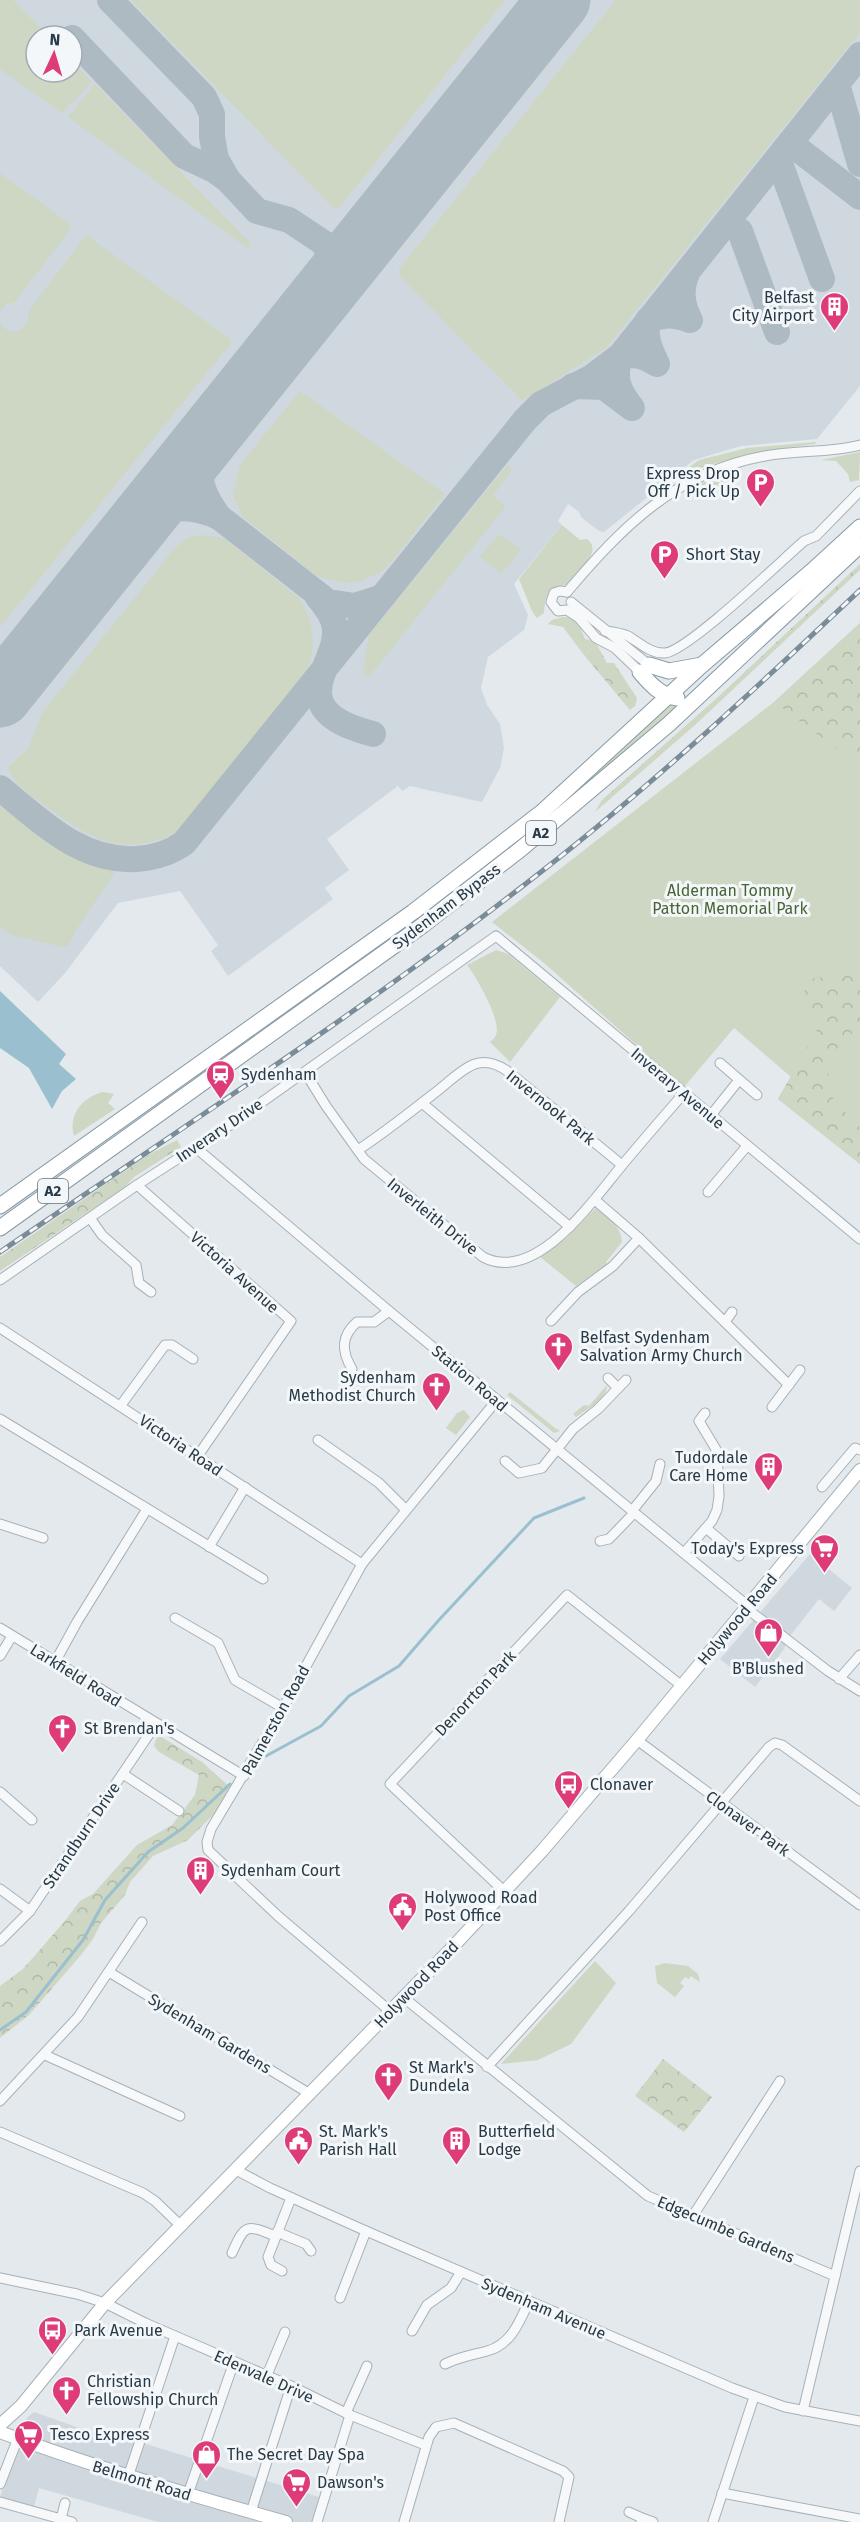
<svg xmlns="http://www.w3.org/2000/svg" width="860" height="2522" viewBox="0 0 860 2522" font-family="'Fira Sans',sans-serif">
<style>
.built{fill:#d0d8df;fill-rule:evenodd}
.green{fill:#cdd7c3}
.forest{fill:url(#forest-crowns)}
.water{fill:#9ac0d0}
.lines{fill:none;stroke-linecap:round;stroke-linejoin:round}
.stream{stroke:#9ac0d0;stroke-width:3}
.taxiway{stroke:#aebac2;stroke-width:26}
.runway{stroke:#aebac2;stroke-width:63}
.minor-casing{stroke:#a7b1b7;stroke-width:11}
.secondary-casing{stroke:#a7b1b7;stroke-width:14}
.trunk-casing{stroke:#889aa5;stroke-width:17}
.minor{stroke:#f6f8fa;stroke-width:9}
.secondary{stroke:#fff;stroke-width:12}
.trunk{stroke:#fff;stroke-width:15}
.rail-casing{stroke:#7a8c98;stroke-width:5}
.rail{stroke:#f3f7f9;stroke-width:3;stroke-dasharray:9;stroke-linecap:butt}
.labels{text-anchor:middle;stroke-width:6;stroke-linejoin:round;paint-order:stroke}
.shield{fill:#f3f7f9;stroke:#65737c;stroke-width:1.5}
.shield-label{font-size:15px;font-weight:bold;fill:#283a47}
.poi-label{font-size:16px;fill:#283a47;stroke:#f3f7f9;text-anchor:start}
.park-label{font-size:16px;fill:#486434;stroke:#f3f7f9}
.street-label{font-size:16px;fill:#283a47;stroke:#f3f7f9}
</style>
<defs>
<pattern id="forest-crowns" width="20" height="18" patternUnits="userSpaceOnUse" patternTransform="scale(1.5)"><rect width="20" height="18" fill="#cdd7c3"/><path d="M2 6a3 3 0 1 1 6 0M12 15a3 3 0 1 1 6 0" fill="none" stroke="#b0b9a9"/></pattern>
</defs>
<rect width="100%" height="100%" fill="#e3e9ec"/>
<g class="built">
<path d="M0,0H860V386L817,439L741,446L694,460L604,532L599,531L582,518L578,511L568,504L558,521L562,525L514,584L528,615L524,630L488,657L481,688L487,705L500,724L504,748L500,768L482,802L410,786L402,791L398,786L327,839L349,870L325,888L333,899L228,976L211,951L218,945L180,891L118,903L65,973L38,1002L0,966ZM36,36H72V72H36Z"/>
<path d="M810,1554L852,1588L834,1611L819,1599L790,1636L784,1649L755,1687L720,1659Z"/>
<path d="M34,2412L105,2437L107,2432L319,2497L313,2522H158L39,2488L34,2507L0,2497L27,2418Z"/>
</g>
<g class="green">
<path d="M0,0H13L48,36H36V72H72V61L92,82L62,113L0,69Z"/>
<path d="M131,0H505L339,208L334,209Z"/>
<path d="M616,0H860V32L606,348L522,401L399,275V269Z"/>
<path d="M95,84L251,244L249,249L68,117Z"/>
<path d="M0,173L70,224L69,231L14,303L7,304L0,311Z"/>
<path d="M86,235L230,339L231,343L0,627V323C10,339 31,331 28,312Z"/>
<path d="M300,391L445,494L390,564L379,573L363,580L347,583L318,577L243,517L233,495L240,465Z"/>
<path d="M816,442L815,444C767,450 721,459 676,477L699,460L747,448Z"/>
<path d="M860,452L859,480L850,482L848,474L836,461L821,460Z"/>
<path d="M507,465L512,469L493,496L506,506L369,677L363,672L369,635Z"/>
<path d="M731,474V481L717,488L706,500L701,499L699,501L694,493L700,484L709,479L703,488L696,492L698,497L706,493L717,478Z"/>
<path d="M562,525L580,540L587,539C604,551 577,573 568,584C547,590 546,591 544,613L537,618L532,611L519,579Z"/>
<path d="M200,535L224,538L299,598C313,620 317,643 308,669L177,832C124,859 89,839 46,806C30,795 16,786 8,767L29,747L42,713L174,549L187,538Z"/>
<path d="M498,535L503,536L520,549L512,562L500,573L480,557Z"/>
<path d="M563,617C578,617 580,627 585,639L600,643L584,655L563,627L548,624L552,620Z"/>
<path d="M860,623V1164L778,1099L791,1077L734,1028L684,1087L544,963L492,922L774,702Z"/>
<path d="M672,701L681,702L644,738L444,902L212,1069L192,1079L155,1106L154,1104L359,958Z"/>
<path d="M0,803C38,833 66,861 115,872L76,930L69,945L63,947L11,935L0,927Z"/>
<path d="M496,950L508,954L560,997L510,1062L490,1042C492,1040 495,1038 496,1035C502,1021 476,976 467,965Z"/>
<path d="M103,1092L114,1094L108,1103L115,1109L74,1136C68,1114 83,1097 103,1092Z"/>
<path d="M596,1208C608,1218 621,1225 622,1242L606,1262L607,1264L576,1286L539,1256L566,1238Z"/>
<path d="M607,1385C607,1400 587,1409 576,1417L573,1414L584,1405L589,1406Z"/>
<path d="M510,1392L555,1428L560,1431L554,1433L548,1428L507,1395Z"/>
<path d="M464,1410L470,1417L456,1435L446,1428L457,1413Z"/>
<path d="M595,1961L616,1983L571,2044L538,2060L501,2064Z"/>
<path d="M665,1963L688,1966L698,1974L700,1982L691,1976L689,1979L685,1977L680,1983L684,1986L675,1997L657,1983L655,1966Z"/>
</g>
<g class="forest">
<path d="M860,564V570L695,725L595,812L602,800L718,697Z"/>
<path d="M860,623V766L774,702Z"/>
<path d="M597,645L607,663H614L637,698L635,706L630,710L584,655Z"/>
<path d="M860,975V1025L826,1061L833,1099L860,1128V1164L778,1099L821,1023L799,998L814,978Z"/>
<path d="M177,1140L181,1147L134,1177L125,1187L0,1271V1257L148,1155Z"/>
<path d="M160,1736L202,1762L232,1789L215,1813L188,1840L153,1856L130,1882L125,1895L101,1923L93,1939L81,1955L29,2015L0,2038V1986L23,1969L64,1922L80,1901L93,1894L137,1845L172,1825L195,1795L199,1775L159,1752L154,1746L156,1739Z"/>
<path d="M663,2059L712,2097L684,2132L635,2096Z"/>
</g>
<path class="water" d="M0,991L66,1054L59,1064L76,1079L62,1091L52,1109L29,1068L0,1048Z"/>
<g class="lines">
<g class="stream">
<path d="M266,1756L321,1726L349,1696L399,1666L438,1621L534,1518L584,1498"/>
<path d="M0,2030L26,2012L83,1940L105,1900L148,1852L183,1828L230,1784"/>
</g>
<g class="taxiway">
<path d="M72,38L184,156L214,170L228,180L216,159L212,137V114L204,97L110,0"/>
<path d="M837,84L860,164"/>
<path d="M790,143L860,197"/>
<path d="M778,158L822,279"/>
<path d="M228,180L257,211L289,220L333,249H346L367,240"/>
<path d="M740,231L777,332"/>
<path d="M324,244C335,262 332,276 324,294"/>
<path d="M573,386L604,387L632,408C618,391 613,378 620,356C635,353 644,356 657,364C650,350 644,337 648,320C665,314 674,314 690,320C681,304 680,289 687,273"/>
<path d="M219,517L328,602L355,606L380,598"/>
<path d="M131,534C160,507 183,501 219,517C196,486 194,466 214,432"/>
<path d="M318,597C325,606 334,616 335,629C336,646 328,657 323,673C307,713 343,726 373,734"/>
<path d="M0,788C41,821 80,862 136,859C154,858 170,853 184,843L525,420L541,404L592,377L620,356L860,55"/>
</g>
<path class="runway" d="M0,696L559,0"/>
<defs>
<g id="minor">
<path d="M567,592C623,526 676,472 765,456C796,450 829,453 860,445"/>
<path d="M567,592L560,591L554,593L551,602L558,611L567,610L579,618L596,638L615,648L640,672"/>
<path d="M571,602L649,665"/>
<path d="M605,631C613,632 621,633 628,636C639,642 650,654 665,653C688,651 781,561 804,541L816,536L860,491"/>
<path d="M720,1063L757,1095"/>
<path d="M305,1072L326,1106L364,1159L483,1257C537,1285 595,1197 624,1163C644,1139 664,1116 684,1093"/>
<path d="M422,1103L570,1227"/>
<path d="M711,1115L739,1080"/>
<path d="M195,1147L389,1311L748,1606"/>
<path d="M358,1150C387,1131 413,1110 441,1088C451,1080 463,1068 475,1064C487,1060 500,1065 510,1073L622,1165"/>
<path d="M137,1185L291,1321L197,1457"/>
<path d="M708,1192L747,1146"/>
<path d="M595,1200L639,1238L789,1385"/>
<path d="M90,1218L102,1235L136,1265L139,1283L151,1292"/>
<path d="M0,1280L137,1185L227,1127L496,936L860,1239"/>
<path d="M551,1321L578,1292L613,1266L639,1238"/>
<path d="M725,1322L732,1312"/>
<path d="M0,1328L362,1564"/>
<path d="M352,1369C341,1351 341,1336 357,1322H374L389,1311"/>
<path d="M608,1378L618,1388"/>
<path d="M121,1405L165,1345H172L193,1359"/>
<path d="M772,1407L800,1370"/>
<path d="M0,1419L263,1579"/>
<path d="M318,1440L379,1483L405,1509"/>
<path d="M505,1461L519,1473L542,1468L573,1429L598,1409L626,1380"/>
<path d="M822,1487L855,1448L860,1450"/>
<path d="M632,1511L656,1481L660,1464"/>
<path d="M0,1524L43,1538"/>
<path d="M706,1528L739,1556"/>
<path d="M600,1541L609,1539L634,1513"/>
<path d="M209,1547L245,1487"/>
<path d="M684,1553L712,1521L717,1510L719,1496L717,1451L699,1421L705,1413"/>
<path d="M746,1608L828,1671L860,1691"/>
<path d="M175,1618L218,1643L235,1680L283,1708"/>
<path d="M0,1628L244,1776"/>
<path d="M0,1656L12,1636"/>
<path d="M55,1662L77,1622L147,1509"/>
<path d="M839,1679L860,1655"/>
<path d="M637,1740L860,1905"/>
<path d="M123,1774L179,1811"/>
<path d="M0,1792L32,1820"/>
<path d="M0,1889L30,1911"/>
<path d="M505,1892L390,1784L567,1595L682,1686"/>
<path d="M0,1941L30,1911L156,1724"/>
<path d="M109,1972L310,2094"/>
<path d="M403,1997L648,2196L835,2276"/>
<path d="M390,2011L278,1916L208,1850L207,1842L211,1829L283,1708L362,1564L497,1400"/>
<path d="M45,2055L180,2116"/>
<path d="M487,2067L629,1911L769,1747L775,1743L782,1745L860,1801"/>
<path d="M0,2101L78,2017L142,1922"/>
<path d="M0,2132L143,2193L155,2201L181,2226"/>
<path d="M236,2170L270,2188L366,2231L732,2388L785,2407L860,2421"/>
<path d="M694,2214L780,2081"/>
<path d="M277,2232L306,2244L311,2251"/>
<path d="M232,2253C245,2224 246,2224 275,2236"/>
<path d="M282,2271L271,2265L268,2257L291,2198"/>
<path d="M0,2278L77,2294L105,2303L145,2323L291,2386L350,2415L425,2445"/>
<path d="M340,2298L366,2231"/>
<path d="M412,2331L427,2305L451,2288L461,2272"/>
<path d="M445,2364C459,2357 472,2355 487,2351C511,2345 520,2321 529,2301"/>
<path d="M267,2375L285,2332"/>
<path d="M803,2411L860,2171"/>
<path d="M346,2413L367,2366"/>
<path d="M128,2477L175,2336"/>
<path d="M0,2484L18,2438"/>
<path d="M722,2493L860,2519"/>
<path d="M188,2494L234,2362"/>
<path d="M0,2502L72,2522"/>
<path d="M251,2512L291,2386"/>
<path d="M629,2512L642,2518L641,2522"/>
<path d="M642,2518L653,2522"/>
<path d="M61,2519L65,2503"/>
<path d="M317,2522L350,2415"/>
<path d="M404,2522L429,2437L436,2427L454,2423L563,2471L569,2477L559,2522"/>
<path d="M713,2522L754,2397"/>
</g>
<g id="secondary">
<path d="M0,2425L21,2406L105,2303L449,1951L542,1851L637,1740L860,1470"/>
<path d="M0,2432C94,2467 189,2495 286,2522"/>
</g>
<g id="trunk">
<path d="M649,665L669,671L702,665"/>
<path d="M640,672C650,684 661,696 677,698"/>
<path d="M0,1206L413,912L542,812L702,665L812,571L860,527"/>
<path d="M0,1228L423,925L522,848L669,724L860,545"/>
</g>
</defs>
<use href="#minor" class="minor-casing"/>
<use href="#secondary" class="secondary-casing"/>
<use href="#trunk" class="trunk-casing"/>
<use href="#minor" class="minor"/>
<use href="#secondary" class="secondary"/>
<use href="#trunk" class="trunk"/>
<defs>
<path id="rail" d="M0,1252C177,1131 358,1014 528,882C645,792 753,691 860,590"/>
</defs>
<use href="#rail" class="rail-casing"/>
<use href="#rail" class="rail"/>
</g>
<defs>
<symbol id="building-pin" viewBox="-11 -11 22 30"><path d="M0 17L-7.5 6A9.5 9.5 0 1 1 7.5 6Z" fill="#dd3c78" stroke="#f3f7f9"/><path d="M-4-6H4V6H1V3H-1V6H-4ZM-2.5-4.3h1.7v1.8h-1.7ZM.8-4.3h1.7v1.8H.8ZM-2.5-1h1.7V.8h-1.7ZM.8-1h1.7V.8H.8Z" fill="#fff"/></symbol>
<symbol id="parking-pin" viewBox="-11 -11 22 30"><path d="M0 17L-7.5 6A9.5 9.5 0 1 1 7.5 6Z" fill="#dd3c78" stroke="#f3f7f9"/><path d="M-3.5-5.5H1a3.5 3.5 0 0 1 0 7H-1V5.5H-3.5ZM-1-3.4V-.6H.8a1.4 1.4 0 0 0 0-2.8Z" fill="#fff"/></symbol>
<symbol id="station-pin" viewBox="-11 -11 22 30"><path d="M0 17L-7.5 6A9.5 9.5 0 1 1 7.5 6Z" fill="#dd3c78" stroke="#f3f7f9"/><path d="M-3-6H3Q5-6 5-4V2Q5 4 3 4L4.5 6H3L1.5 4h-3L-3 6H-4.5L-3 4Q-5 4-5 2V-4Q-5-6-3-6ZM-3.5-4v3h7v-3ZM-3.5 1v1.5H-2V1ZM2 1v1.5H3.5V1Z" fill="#fff"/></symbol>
<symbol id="church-pin" viewBox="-11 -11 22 30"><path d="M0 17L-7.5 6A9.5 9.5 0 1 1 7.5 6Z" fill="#dd3c78" stroke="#f3f7f9"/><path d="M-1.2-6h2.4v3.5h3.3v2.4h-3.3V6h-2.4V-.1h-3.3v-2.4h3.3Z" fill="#fff"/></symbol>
<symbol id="supermarket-pin" viewBox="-11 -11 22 30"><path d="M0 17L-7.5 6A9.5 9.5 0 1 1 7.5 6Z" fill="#dd3c78" stroke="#f3f7f9"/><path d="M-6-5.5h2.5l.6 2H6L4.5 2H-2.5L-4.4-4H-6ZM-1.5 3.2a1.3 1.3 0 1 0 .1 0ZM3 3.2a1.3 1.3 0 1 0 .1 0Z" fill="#fff"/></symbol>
<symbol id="shop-pin" viewBox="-11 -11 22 30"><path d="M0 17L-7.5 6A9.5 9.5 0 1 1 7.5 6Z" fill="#dd3c78" stroke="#f3f7f9"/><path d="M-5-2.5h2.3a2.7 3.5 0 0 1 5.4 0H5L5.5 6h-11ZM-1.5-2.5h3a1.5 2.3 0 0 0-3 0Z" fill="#fff"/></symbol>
<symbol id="bus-pin" viewBox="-11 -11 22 30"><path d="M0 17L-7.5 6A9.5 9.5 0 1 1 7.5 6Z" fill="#dd3c78" stroke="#f3f7f9"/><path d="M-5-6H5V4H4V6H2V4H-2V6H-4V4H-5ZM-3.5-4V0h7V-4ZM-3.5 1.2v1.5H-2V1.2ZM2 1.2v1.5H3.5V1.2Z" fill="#fff"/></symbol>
<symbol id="civic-pin" viewBox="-11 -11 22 30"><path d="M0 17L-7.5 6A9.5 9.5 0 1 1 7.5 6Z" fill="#dd3c78" stroke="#f3f7f9"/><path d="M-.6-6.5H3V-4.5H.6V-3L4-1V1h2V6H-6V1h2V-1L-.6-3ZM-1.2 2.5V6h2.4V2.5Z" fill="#fff"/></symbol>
</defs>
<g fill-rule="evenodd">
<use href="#building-pin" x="818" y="290" width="33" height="45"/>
<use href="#parking-pin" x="744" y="466" width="33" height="45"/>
<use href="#parking-pin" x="648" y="538" width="33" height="45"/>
<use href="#station-pin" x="204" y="1058" width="33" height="45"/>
<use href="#church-pin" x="542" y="1330" width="33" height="45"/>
<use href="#church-pin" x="420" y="1370" width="33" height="45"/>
<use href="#building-pin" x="752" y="1450" width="33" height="45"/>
<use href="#supermarket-pin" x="808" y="1532" width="33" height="45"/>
<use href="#shop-pin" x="752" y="1616" width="33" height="45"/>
<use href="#church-pin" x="46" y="1712" width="33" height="45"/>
<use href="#bus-pin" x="552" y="1768" width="33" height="45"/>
<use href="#building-pin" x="184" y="1854" width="33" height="45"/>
<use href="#civic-pin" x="386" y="1890" width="33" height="45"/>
<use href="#church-pin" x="372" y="2060" width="33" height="45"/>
<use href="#civic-pin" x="282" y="2124" width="33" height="45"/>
<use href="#building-pin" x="440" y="2124" width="33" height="45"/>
<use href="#bus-pin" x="36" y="2314" width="33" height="45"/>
<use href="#church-pin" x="50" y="2374" width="33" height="45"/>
<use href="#supermarket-pin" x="12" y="2418" width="33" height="45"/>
<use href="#shop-pin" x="190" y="2438" width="33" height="45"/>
<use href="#supermarket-pin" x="280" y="2466" width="33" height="45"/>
</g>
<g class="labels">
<g class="shield">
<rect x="526" y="821" width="30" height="24" rx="4.5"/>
<rect x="38" y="1179" width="30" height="24" rx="4.5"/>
</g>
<g class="shield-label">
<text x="541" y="838">A2</text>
<text x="53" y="1196">A2</text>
</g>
<g class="poi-label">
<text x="814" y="303" text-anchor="end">Belfast<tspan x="814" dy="18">City Airport</tspan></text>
<text x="740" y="479" text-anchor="end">Express Drop<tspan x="740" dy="18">Off / Pick Up</tspan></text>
<text x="686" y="560">Short Stay</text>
<text x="241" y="1080">Sydenham</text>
<text x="580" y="1343">Belfast Sydenham<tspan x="580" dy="18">Salvation Army Church</tspan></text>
<text x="416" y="1383" text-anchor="end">Sydenham<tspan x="416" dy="18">Methodist Church</tspan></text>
<text x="748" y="1463" text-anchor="end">Tudordale<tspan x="748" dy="18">Care Home</tspan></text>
<text x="804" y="1554" text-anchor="end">Today's Express</text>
<text x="768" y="1674" text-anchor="middle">B'Blushed</text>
<text x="84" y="1734">St Brendan's</text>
<text x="590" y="1790">Clonaver</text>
<text x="221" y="1876">Sydenham Court</text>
<text x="424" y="1903">Holywood Road<tspan x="424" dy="18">Post Office</tspan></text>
<text x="409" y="2073">St Mark's<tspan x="409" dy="18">Dundela</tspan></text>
<text x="319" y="2137">St. Mark's<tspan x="319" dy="18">Parish Hall</tspan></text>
<text x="478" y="2137">Butterfield<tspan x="478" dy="18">Lodge</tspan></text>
<text x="74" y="2336">Park Avenue</text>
<text x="87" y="2387">Christian<tspan x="87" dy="18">Fellowship Church</tspan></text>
<text x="50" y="2440">Tesco Express</text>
<text x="227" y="2460">The Secret Day Spa</text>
<text x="317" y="2488">Dawson's</text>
</g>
<g class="park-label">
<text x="730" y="896">Alderman Tommy<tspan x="730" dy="18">Patton Memorial Park</tspan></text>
</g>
<g class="street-label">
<text transform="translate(446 906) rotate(-37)" y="6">Sydenham Bypass</text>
<text transform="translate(678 1088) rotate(40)" y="6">Inverary Avenue</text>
<text transform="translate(551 1107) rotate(39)" y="6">Invernook Park</text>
<text transform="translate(219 1130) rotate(-34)" y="6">Inverary Drive</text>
<text transform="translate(433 1216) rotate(39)" y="6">Inverleith Drive</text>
<text transform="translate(235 1272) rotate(42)" y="6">Victoria Avenue</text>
<text transform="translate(470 1378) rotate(40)" y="6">Station Road</text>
<text transform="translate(181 1445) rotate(34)" y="6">Victoria Road</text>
<text transform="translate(737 1619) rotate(-50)" y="6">Holywood Road</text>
<text transform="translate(76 1675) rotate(32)" y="6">Larkfield Road</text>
<text transform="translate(475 1693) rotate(-47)" y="6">Denorrton Park</text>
<text transform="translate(275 1720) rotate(-61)" y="6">Palmerston Road</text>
<text transform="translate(748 1823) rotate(36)" y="6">Clonaver Park</text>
<text transform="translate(81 1835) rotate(-56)" y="6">Strandburn Drive</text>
<text transform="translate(416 1984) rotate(-46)" y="6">Holywood Road</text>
<text transform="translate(210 2033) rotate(31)" y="6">Sydenham Gardens</text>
<text transform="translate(726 2229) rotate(23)" y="6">Edgecumbe Gardens</text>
<text transform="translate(544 2308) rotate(23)" y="6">Sydenham Avenue</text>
<text transform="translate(264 2376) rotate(24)" y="6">Edenvale Drive</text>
<text transform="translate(142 2480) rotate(17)" y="6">Belmont Road</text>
</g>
</g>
<g transform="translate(54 54) rotate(4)"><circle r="28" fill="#f3f7f9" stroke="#a2abb2" stroke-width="1.5"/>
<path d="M0-4.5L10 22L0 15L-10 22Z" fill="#dd3c78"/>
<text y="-9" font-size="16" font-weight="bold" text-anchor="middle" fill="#283a47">N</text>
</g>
</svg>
